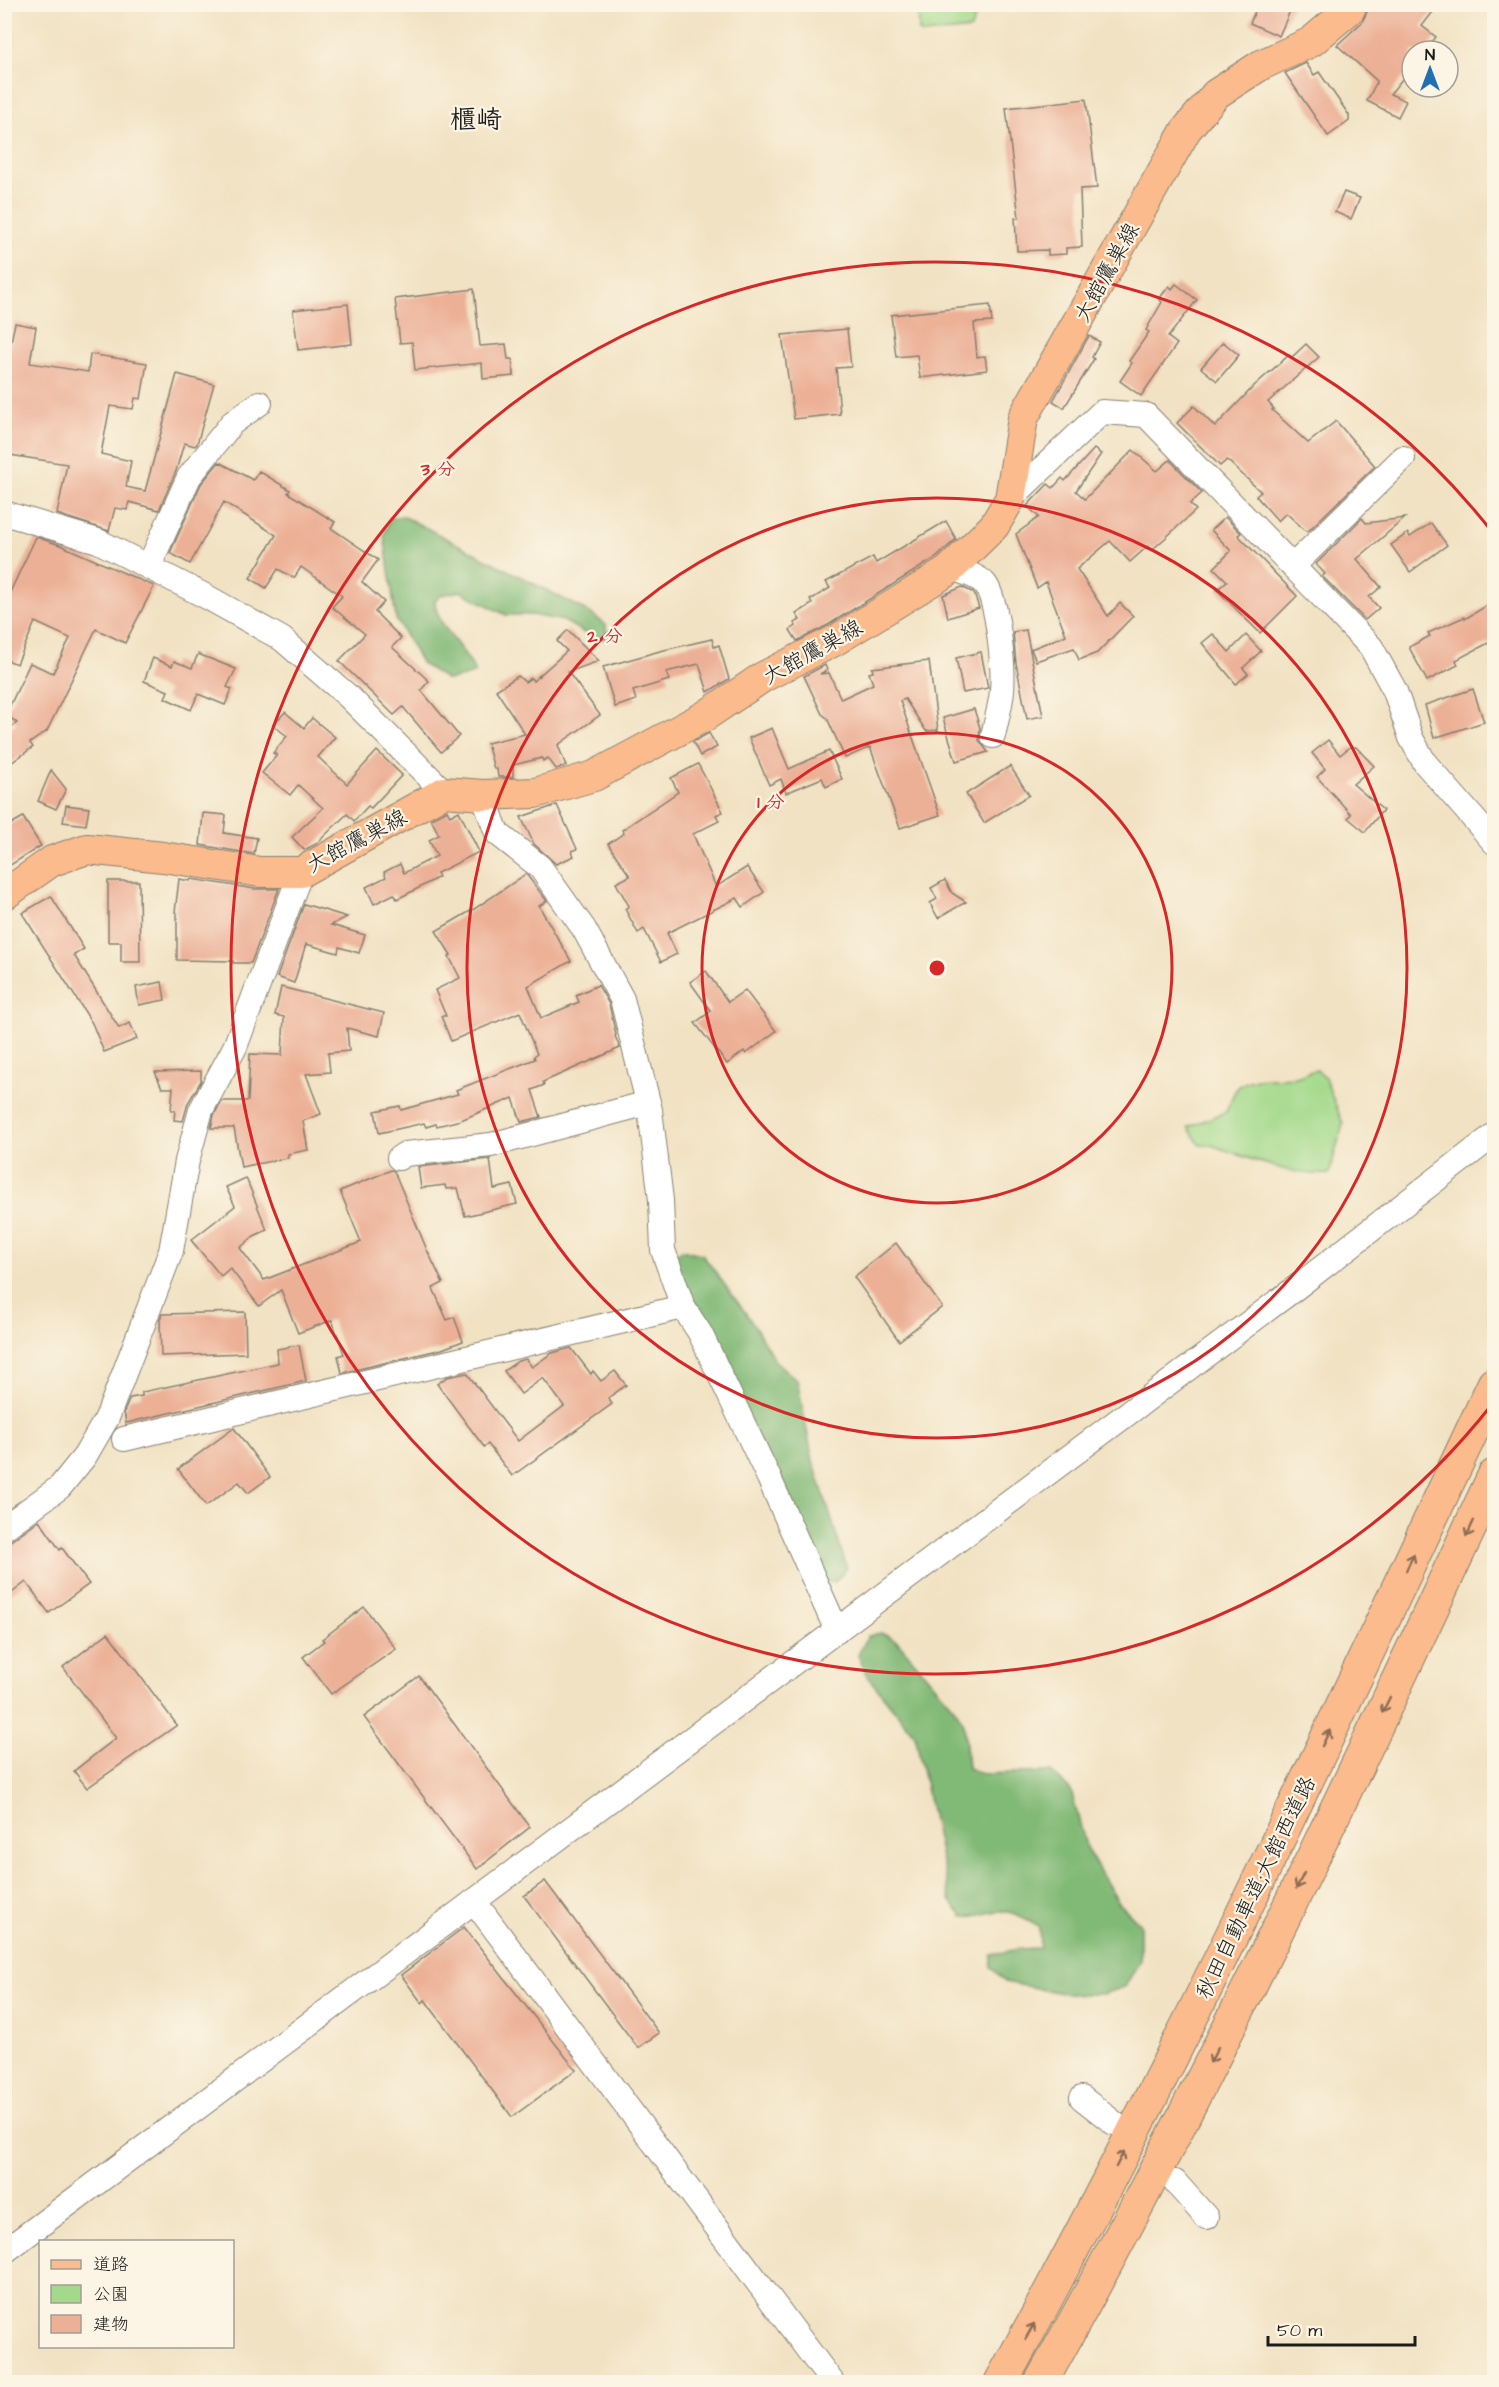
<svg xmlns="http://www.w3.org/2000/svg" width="1499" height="2387" viewBox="0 0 1499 2387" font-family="'Architects Daughter','Klee One',sans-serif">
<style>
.green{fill:#a2d98a;stroke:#5f7a53;stroke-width:1.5}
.forest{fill:#81b976;stroke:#4e6a49;stroke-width:1.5}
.building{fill:#ecb096}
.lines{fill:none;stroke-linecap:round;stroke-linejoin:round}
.minor-casing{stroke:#867f70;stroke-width:26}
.major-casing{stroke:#867f70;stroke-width:32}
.highway-casing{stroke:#867f70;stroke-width:35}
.minor{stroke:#fff;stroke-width:24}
.major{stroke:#fbbb8c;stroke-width:30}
.highway{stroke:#fbbb8c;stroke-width:33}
.oneway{stroke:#8c6c54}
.ring{fill:none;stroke:#d62828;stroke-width:3}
.labels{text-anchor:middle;stroke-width:4.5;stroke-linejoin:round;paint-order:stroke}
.street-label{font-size:22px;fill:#1c1c1c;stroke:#fcf5e5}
.quarter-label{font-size:26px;font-weight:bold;fill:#1c1c1c;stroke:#fcf5e5}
.centre{fill:#d62828;stroke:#fcf5e5;stroke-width:3}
.ring-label{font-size:18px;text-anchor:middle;font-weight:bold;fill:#d62828;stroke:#fcf5e5;stroke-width:4.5;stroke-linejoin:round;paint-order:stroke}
</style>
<rect width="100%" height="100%" fill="#fcf5e5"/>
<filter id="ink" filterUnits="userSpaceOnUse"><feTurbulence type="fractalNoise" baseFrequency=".0167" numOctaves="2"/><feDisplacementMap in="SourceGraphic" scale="12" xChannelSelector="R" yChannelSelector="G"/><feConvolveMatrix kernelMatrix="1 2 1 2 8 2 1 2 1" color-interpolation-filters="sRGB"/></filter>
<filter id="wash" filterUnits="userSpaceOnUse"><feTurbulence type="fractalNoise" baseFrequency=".008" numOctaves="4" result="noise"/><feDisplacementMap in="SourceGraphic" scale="24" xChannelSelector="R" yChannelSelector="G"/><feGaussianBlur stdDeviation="1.35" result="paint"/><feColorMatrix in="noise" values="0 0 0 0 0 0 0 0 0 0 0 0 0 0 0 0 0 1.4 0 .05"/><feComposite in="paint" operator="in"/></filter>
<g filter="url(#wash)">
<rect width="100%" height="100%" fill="#f1e2c3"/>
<g class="green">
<path d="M918,5H979L971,29L923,34L919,32Z"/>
<path d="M1317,1070L1325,1078L1343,1124L1329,1174C1290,1177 1248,1157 1211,1145H1200L1188,1127L1226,1112C1229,1105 1232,1096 1236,1090C1247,1074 1278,1079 1295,1077C1303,1076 1308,1071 1317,1070Z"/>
</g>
<g class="forest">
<path d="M403,516L587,611L606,625L607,639H595L564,621L532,615H506L460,591L441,595L435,601C435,625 466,649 475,672L464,677L447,680L422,664L396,619L384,535L390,518Z"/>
<path d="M682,1250L702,1254L753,1323L775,1361L797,1380L813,1461L847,1568L835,1582H825L698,1317L673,1256Z"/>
<path d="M881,1633L897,1641L956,1710L964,1724L968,1768L982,1774L1051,1772L1071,1791L1087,1850L1118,1902L1140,1924V1960L1125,1987L1103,1994H1067L1005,1982L991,1967V1955L1018,1949L1040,1948L1039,1926C1025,1918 1009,1908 992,1912C981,1915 974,1917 963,1917L950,1900L915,1735L868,1677L858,1655L868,1636Z"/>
</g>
<g id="blocks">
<g class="building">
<path d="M1258,4H1293L1279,36L1250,23Z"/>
<path d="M1371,4H1439L1422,26L1436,37L1425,51H1412V67L1390,94L1406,101L1398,117L1367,101L1377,81L1337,45L1362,22Z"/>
<path d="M1306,63L1314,75L1319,72L1349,115V121L1328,136L1285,73Z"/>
<path d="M1086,99L1097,188L1080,189L1082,247L1066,248V254L1048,255V250L1017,251L1015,218H1019L1006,108Z"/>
<path d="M1344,192L1360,198L1351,219L1335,212Z"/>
<path d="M1176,284L1197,300L1168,337L1177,344L1141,396L1120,381L1132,363L1129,361L1149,332L1146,330L1162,302L1159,299L1169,286L1172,289Z"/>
<path d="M474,289L480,346L506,344L508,359H512L514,376L483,379L482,363L415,370L412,342L400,343L395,299Z"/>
<path d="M348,304L352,344L298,350L293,310Z"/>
<path d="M990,305L992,322L974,323L977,357L985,356L987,370L920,378L917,355L896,357L891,315Z"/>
<path d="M15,323L36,327L30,363L88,372L90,354L147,363L141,399L135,398L133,409L110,406L101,454L131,461L126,487L145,491L177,374L214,384L197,444L195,446L184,443L176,471L159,510L129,502L127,510L115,508L109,531L57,514L67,464L4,454V373Z"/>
<path d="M847,329L851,367L836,368L840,414L794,419L782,335Z"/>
<path d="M1089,336L1100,342L1092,357L1094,359L1064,408L1053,401Z"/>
<path d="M1223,342L1239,355L1217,381L1201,368Z"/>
<path d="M1306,344L1319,357L1268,402L1274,409L1272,410L1308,443L1336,421L1375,466L1307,532L1286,513L1278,521L1256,496L1261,492L1227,460L1220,466L1177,423L1194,406L1215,427L1255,385L1289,355L1292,357Z"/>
<path d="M1094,449L1101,454L1076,491L1085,499L1133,450L1157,471L1170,460L1202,493L1190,504L1196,510L1152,550L1148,546L1130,562L1110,541L1077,569L1108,616L1120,603L1133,616L1097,653L1079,660L1074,648L1036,661L1031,649L1066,635L1046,582L1037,588L1016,534L1039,517L1027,506L1048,484L1053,488L1062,478L1065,481Z"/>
<path d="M219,462L253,480L259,471L290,490L288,493L335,522L331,528L378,560L362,582L384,602L375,612L401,638L392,647L429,681L421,690L459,736L441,752L403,707L394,715L339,661L365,634L332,607L342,596L301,567L294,578L278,569L266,588L250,578L276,535L224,502L190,564L170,553L201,484Z"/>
<path d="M1225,517L1241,533L1238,535L1297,596L1260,633L1217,590L1227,581L1214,568L1231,551L1211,530Z"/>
<path d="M1362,518L1366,523L1405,518L1357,559L1381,587L1369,597L1379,608L1365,620L1322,576L1325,574L1316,564Z"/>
<path d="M946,521L956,539L937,557L828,625L797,641L790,630L796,626L794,623L800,620L796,614L812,604L810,600L830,588L826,582L873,557L876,563Z"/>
<path d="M1431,523L1447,545L1410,572L1391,545L1408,533L1410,537Z"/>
<path d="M36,537L60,545L154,586L125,643L96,629L47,731L30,743L33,747L4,768V732L17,723L6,714L30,663L53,673L70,638L35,622L17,664L4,659V605Z"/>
<path d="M962,587L974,593L979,608L948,618L943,595Z"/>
<path d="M1494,601V640L1456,660L1458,665L1427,681L1409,647L1430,636L1428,633L1464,617L1465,619Z"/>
<path d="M568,630L599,661L568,672L600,715L558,745L566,766L556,769L548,758L543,761L542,758L513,765V777H498L497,769H494L487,743L525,734L496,690L518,676L525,682L531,678L533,681L567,651L557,641Z"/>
<path d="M1026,630L1043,716L1027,719L1016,663L1013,632Z"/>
<path d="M1213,634L1229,652L1246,635L1261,651L1243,668L1248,674L1236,684L1202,643Z"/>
<path d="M712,639L714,647L719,645L729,679L708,692L699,664L666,672L669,680L633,691L636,700L615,707L603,667L660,651Z"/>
<path d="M981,652L988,688L963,693L956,658Z"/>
<path d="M198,654L236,669L227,687L232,689L225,705L198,694L191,710L165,698L168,691L144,681L153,658L172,666L174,661L192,668Z"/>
<path d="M929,661L938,730L926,731L905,699L900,701L940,815L900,828L870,747L845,758L827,718L822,714L804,676L825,665L827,670L820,674L829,673L841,699L873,684L869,673L873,672L872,668Z"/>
<path d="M1473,689L1484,722L1434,738L1425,705Z"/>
<path d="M974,709L980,728L979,740L988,752L956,761L943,718Z"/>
<path d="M285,712L304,728L312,718L335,737L318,757L347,784L377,751L402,775L371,808L368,806L354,821L347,814L316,844L304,850L292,837L323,808L298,785L290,795L262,773L277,755L273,753L287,736L273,725Z"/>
<path d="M772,728L789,769L829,751L842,779L826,787L822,778L786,793L781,779L769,785L749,738Z"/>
<path d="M709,733L717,747L700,756L693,742Z"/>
<path d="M1328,740L1340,755L1350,747H1356L1374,766L1353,784L1383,810L1365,832L1348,818L1351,814L1317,777L1325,769L1312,753Z"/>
<path d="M698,764L723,812L716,815L719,821L693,834L716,887L747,867L764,892L743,907L737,898L667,933L677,954L661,962L644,929L638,933L625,909L629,906L616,883L630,876L608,844L624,833L622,830L678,792L671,778Z"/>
<path d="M1010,766L1029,795L984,823L966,794Z"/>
<path d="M51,770L66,789L56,809L38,801Z"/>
<path d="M66,805L89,808L86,825L63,822Z"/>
<path d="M557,805L577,849L572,851L574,856L556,864L534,844L521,817Z"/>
<path d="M447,810L450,816L459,811L479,852L437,873L439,877L413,891L397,899L394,894L374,904L366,887L386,877L384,872L400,864L404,873L437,856L429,840L439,835L431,819Z"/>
<path d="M203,813L226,815L224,833L257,838L254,854L200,845Z"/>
<path d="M23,817L41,846L4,869V828Z"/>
<path d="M526,874L547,901L539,906L571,961L528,986L541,1018L579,1002L576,995L598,985L609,1004L616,1035L615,1036L620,1048L543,1082L544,1085L532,1090L541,1117L521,1122L513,1098L461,1120L437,1126L436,1124L426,1127L424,1123L379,1133L375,1111L400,1106L401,1110L458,1094L456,1090L535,1059L534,1056L537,1054L520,1012L451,1041L441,1016H446L435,990L460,978L449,956L451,955L436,931L474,909Z"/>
<path d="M179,879L190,881L191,879L255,889H279L251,963H233V961L177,960V913L175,912Z"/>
<path d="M945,880L952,893L966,902L938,918L930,903L937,899L931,888Z"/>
<path d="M108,881H139L140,962H121V942H108Z"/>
<path d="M51,896L84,949L74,955L119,1028L130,1023L137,1039L104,1052L92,1023L22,913Z"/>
<path d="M304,904L347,917L331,925L365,935L359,953L339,947L338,953L306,944L294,983L277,977Z"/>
<path d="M706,971L728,1002L745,990L776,1031L746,1054L744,1051L727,1064L695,1023L711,1011L690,982Z"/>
<path d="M162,982L165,1000L139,1005L136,987Z"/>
<path d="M281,987L384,1013L379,1036L347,1028L349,1051L328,1053L330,1072L306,1074L321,1114L303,1121L308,1150L288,1154V1158L241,1167L234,1128H211L214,1115L222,1101H248L250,1054L282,1055L284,1017L275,1015Z"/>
<path d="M201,1071V1081L188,1103L183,1121L174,1120L175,1110H171L173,1088H162L155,1072Z"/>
<path d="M490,1159L494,1189L512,1185L517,1204L465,1216L458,1188L446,1189L445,1185L421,1188L418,1167Z"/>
<path d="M391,1170L394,1171L427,1250L443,1283L433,1288L447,1320L454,1317L463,1341L442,1349L342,1373L338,1356L344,1354L332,1320L298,1333L281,1290L259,1306L230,1268L221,1276L191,1240L235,1206L226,1187L246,1178L267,1230L254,1236L240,1248L264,1280L361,1242L340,1191Z"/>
<path d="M896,1243L942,1307L899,1341L854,1277Z"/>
<path d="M245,1312L246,1353L161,1356L160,1319L162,1314Z"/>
<path d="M299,1345L306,1381L126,1423L124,1412L130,1398L142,1396V1392L278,1363L277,1349Z"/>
<path d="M571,1348L591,1374L593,1371L601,1381L615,1371L626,1385L608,1398L612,1404L512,1476L488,1444L484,1447L437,1384L447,1377L467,1373L518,1441L564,1406L543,1378L521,1394L504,1371L518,1361L526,1359L532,1367L552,1353Z"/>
<path d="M234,1428L270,1477L248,1493L239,1482L206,1506L178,1469Z"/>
<path d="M39,1520L60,1550L62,1548L89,1584L49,1613L26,1582L4,1599V1546Z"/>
<path d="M364,1607L396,1649L331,1694L303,1657L324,1641L322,1639Z"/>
<path d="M108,1633L177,1725L87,1788L74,1771L116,1738L63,1667Z"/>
<path d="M419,1676L530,1827L477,1869L364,1717Z"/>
<path d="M545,1881L659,2033L638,2048L524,1896Z"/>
<path d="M464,1927L576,2070L512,2117L425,2000L422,2003L401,1975Z"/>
</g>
</g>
</g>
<g filter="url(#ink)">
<use href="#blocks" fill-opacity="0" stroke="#867f70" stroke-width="1.5"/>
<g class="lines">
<defs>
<g id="minor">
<path d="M1010,499L1102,412L1146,415L1371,647L1395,691L1411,738L1425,763L1494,842"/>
<path d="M4,513L98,541L207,597L282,639L349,697L444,792"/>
<path d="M149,566L189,477L232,423L260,403"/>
<path d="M1293,566L1403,458"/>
<path d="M951,568C962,572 977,575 985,584C998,601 1004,668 1002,690C1001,705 996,721 993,736"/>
<path d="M483,795L497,833L540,867L584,929L622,999L650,1110L661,1200L663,1250L683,1307L700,1333L769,1478L837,1631"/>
<path d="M399,1158L405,1154L491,1145L648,1103"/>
<path d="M124,1439L683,1307"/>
<path d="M4,1528L60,1487L85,1456L107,1418L171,1251L187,1161L201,1110L235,1047L301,872"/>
<path d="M474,1901L832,2382"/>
<path d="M1082,2098L1114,2123"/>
<path d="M1175,2182L1206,2217"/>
<path d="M4,2252L1293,1290L1494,1135"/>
</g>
<path id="major" d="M4,895L52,861L87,849L163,857L260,872H301L444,792L483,795L535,793L594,776L705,716L763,677L836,640L948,571L994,526L1010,499L1023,418L1186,130L1216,94L1261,65L1311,42L1350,9L1352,4"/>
<g id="highway">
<path d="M1001,2382C1180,2057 1336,1720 1494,1384"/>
<path d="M1041,2382C1206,2088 1351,1782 1494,1476"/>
</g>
</defs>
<use href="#minor" class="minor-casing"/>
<use href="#major" class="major-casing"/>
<use href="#highway" class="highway-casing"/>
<use href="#minor" class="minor"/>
<use href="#major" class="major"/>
<use href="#highway" class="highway"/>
</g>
<defs><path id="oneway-shaft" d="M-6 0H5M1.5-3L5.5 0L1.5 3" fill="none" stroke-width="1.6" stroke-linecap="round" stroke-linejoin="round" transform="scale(1.5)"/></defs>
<g class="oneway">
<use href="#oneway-shaft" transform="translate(1470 1529) rotate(115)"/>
<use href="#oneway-shaft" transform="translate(1410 1562) rotate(-65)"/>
<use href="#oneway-shaft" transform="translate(1386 1705) rotate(116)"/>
<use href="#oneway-shaft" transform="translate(1326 1738) rotate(-64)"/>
<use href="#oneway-shaft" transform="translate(1300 1881) rotate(116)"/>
<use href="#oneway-shaft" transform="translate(1214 2055) rotate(117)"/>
<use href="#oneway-shaft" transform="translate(1120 2159) rotate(-63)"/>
<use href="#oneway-shaft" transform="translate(1030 2331) rotate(-61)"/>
</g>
</g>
<g class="ring">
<circle cx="937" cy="968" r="235"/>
<circle cx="937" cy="968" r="470"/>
<path d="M1493 1403A706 706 0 1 1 1493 533"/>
</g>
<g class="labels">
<g class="street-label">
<text transform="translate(1106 272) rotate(-61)" y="8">大館鷹巣線</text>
<text transform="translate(812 651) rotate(-29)" y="8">大館鷹巣線</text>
<text transform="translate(356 840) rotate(-28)" y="8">大館鷹巣線</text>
<text transform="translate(1255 1887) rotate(-64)" y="8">秋田自動車道;大館西道路</text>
</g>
<g class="quarter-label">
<text x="476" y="128">櫃崎</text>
</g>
</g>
<circle cx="937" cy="968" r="9" class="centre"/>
<g class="ring-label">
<text x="438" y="475">3 分</text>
<text x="605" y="642">2 分</text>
<text x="771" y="808">1 分</text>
</g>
<rect width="1499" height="2387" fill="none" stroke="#fcf5e5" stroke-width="24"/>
<rect x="39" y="2240" width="195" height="108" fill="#fcf5e5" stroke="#a29e95" stroke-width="1.5"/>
<rect x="51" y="2260" width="30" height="9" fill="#fbbb8c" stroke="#a29e95" stroke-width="1.5"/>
<text x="93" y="2270" font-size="18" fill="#1c1c1c">道路</text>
<rect x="51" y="2285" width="30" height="18" fill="#a2d98a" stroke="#a29e95" stroke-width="1.5"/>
<text x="93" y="2300" font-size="18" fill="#1c1c1c">公園</text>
<rect x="51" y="2315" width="30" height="18" fill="#ecb096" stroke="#a29e95" stroke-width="1.5"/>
<text x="93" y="2330" font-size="18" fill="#1c1c1c">建物</text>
<g transform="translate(1430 69)"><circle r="28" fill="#fcf5e5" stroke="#a29e95" stroke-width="1.5"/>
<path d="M0-4.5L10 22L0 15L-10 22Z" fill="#1f6fb2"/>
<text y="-9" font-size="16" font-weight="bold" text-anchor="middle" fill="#1c1c1c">N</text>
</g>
<path d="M1268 2336v9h147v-9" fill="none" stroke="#1c1c1c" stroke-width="3"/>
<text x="1277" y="2336" font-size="18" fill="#1c1c1c" stroke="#fcf5e5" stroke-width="4.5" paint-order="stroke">50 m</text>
</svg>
